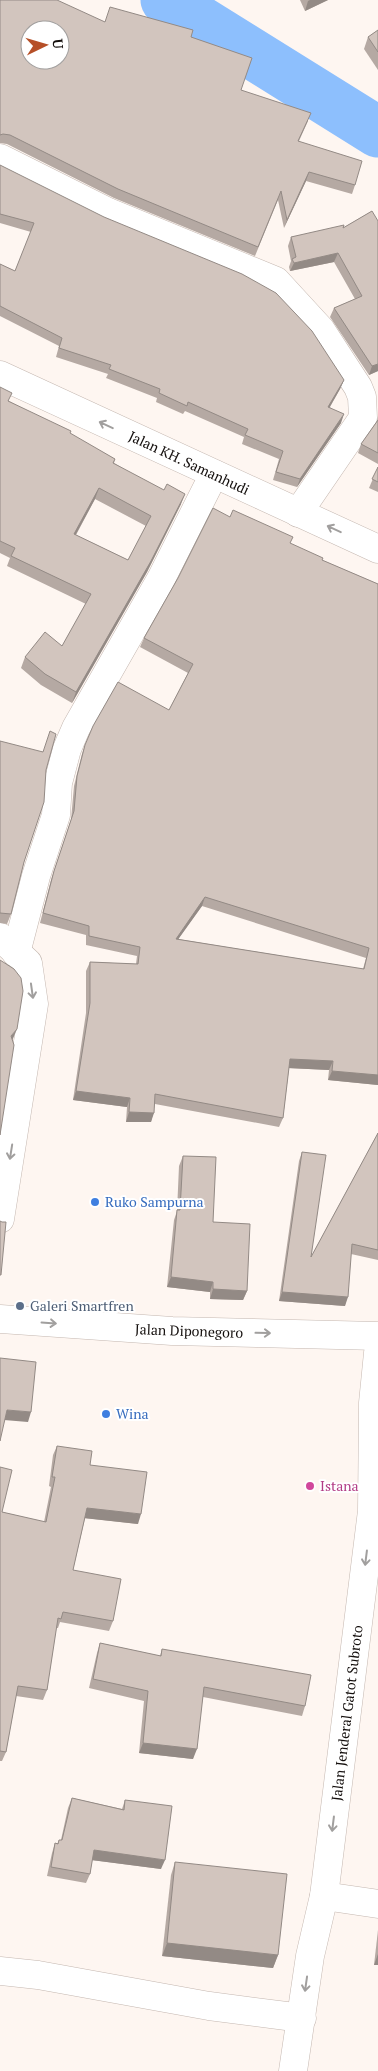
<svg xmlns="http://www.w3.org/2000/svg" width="378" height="2071" viewBox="0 0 378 2071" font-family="'PT Serif',serif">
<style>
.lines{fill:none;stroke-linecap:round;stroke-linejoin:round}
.river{stroke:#8dbffd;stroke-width:51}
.minor-casing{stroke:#c4b7b0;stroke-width:29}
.secondary-casing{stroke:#c4b7b0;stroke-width:29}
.minor{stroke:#fff;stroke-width:28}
.secondary{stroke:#fff;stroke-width:28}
.wall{fill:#b5a9a3;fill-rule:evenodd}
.shaded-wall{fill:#938a85}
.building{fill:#d2c5be;stroke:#938a85;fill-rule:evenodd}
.oneway{stroke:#a19f9e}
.shop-dot{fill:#3f7fe0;stroke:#fff;stroke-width:2}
.service-dot{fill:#5c6f8a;stroke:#fff;stroke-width:2}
.hotel-dot{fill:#d1479c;stroke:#fff;stroke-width:2}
.labels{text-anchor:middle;stroke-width:4;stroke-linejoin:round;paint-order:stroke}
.street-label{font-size:14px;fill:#140f0d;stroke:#fff}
.shop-label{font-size:14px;fill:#366cbe;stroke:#fff;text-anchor:start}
.service-label{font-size:14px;fill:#4e5e75;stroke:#fff;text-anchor:start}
.hotel-label{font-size:14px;fill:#b23c85;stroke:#fff;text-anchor:start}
</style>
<rect width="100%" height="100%" fill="#fef6f1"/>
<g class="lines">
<path class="river" d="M166,0L378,132"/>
<defs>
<g id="minor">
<path d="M0,158L108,212L276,281L321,330L358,387L362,397L363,418L298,513"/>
<path d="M0,937L28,963L34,1004L0,1219"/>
<path d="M16,953L36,876L56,815L58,783L67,749L76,728L161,579L214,474"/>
<path d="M0,1319L172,1331L378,1336"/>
<path d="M324,1896L378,1904"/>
<path d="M0,1971L38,1975L209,2006L302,2018"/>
<path d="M293,2071L310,1956L324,1896L372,1511L373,1403L378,1353"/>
</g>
<path id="secondary" d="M0,375L378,549"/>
</defs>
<use href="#minor" class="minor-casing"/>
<use href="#secondary" class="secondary-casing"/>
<use href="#minor" class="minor"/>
<use href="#secondary" class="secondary"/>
</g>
<g class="wall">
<path d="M0,0L105,22L191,37L241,90L308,121L299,141L355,185L352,194L306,181L284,228L278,200L255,256L114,198L7,144L0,143Z"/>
<path d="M300,0H328L305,11Z"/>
<path d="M378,30V70L364,49L368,37Z"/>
<path d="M0,165L344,380L340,389L330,407L341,423L297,487L273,480L279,459L242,444L244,437L185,411L183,414L156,402L157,398L106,378L108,374L56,357L59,346L0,316V264L15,271L31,232L0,223Z"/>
<path d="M372,211L378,371L369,375L330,317L334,308L355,299L334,262L290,271L289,267L291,261L288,246L291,237L343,228Z"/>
<path d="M0,387L9,401L115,459L114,463L181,504L147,572L72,703L41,685L21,668L25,657L62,646L86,604L7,566L10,558L0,553ZM95,499L146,526L128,560L76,535Z"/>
<path d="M378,416V464L358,453L361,444L377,421Z"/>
<path d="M378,467V492L369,488Z"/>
<path d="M230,517L291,544L322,560L378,584V1085L328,1080L329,1070L289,1068L283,1118L279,1127L155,1104L151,1122H126L127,1107L73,1100L86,1013V971L90,962L136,964L137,956L86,945V935L40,923L51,880L71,820L74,786L82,754L85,745L169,710L188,673L140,647L144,638ZM202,906L366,958L363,969L178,939Z"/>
<path d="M0,741L46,770L24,862L11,914L7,924L0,923Z"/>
<path d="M378,1133V1260L351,1254L345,1306L279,1301L299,1161L302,1152L311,1257Z"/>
<path d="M183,1156L213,1222L247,1291L243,1300L210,1299V1292L167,1287L174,1220L177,1211L179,1166Z"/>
<path d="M57,1446L90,1465L138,1524L85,1518L73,1570L113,1621L109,1631L60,1622L58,1628H56L47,1690L43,1700L16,1696L6,1752L2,1761H0V1467L2,1512L44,1522L51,1487L49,1486L53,1455Z"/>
<path d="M100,1643L160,1656L162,1649L305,1706L302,1716L203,1697L193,1759L139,1753L144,1701L89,1688L97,1653Z"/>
<path d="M72,1798L122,1809L125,1800L161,1869L92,1860L90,1874L86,1883L47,1876L52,1853L55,1843H58L59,1840H61L68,1808Z"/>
<path d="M175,1862L278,1955L273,1968L162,1956L171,1875Z"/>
<path d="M378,1930V1965H374Z"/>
</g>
<g class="shaded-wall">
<path d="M310,0H328L305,11L308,1Z"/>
<path d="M309,172L306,181L284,228L287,220Z"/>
<path d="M338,253L334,262L290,271L294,263Z"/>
<path d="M378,364V371L369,375L372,366Z"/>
<path d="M344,380L340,389L325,415L328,407Z"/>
<path d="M344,414L341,423L297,487L300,479Z"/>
<path d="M99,488L95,499L70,545L74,534Z"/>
<path d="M185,494L181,504L147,572L72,703L76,692Z"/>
<path d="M205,897L202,906L172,948L176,939Z"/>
<path d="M17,1029L12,1041L11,1036Z"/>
<path d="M290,1059L333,1061L329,1070L287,1068Z"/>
<path d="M332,1071L378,1075V1085L328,1080Z"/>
<path d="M76,1091L130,1098L127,1107L73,1100Z"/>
<path d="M129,1112L154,1113L151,1122H126Z"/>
<path d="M171,1277L213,1282L210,1292L167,1287Z"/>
<path d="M213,1289L247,1291L243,1300L210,1299Z"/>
<path d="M282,1292L348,1297L345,1306L279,1301Z"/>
<path d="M7,1410L31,1412L28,1422L4,1420Z"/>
<path d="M87,1508L141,1514L138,1524L83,1518Z"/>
<path d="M143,1743L197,1749L193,1759L139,1753Z"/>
<path d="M94,1850L165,1860L161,1869L91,1860Z"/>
<path d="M167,1943L278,1955L273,1968L162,1956Z"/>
<path d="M378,1954V1965H374Z"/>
</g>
<g class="building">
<path d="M0,0H57L105,22L110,7L193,30L191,37L252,58L241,90L311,113L298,141L362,161L355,185L309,172L287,220L281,191L258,247L118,189L10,135L3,134L0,135ZM30,30H60V60H30Z"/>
<path d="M378,30V52L368,37Z"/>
<path d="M0,165L104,217L242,274L276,293L312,331L344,380L328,407L344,414L300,479L276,472L283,451L245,435L248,429L188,402L187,406L159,393L160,389L109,369L111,365L59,348L62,338L0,306V264L15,271L34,223L0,214Z"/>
<path d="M372,211L378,221V364L372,366L334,308L362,296L338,253L294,263L292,259L296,257L291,237L344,225L343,228Z"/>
<path d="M0,387L12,393L8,401L71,431L70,433L115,459L113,463L164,490L167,484L185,494L151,561L76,692L45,674L25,657L45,632L62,646L91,594L11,556L15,548L0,541ZM99,488L151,516L128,560L74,534Z"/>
<path d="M378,420V453L361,444Z"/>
<path d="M378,467V482L372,479Z"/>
<path d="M213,508L230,517L233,510L293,537L290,543L323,558L322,560L378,584V1075L332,1071L333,1061L290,1059L283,1118L155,1094L154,1113L129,1112L130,1098L76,1091L90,1003V962L138,964L140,947L89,936V926L43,913L54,871L74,811L77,776L85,745L93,726L118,682L169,710L193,664L144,638L178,578ZM205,897L369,948L364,969L176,939Z"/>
<path d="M50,731L56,734L46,770L44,802L24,862L11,914L0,913V741L43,752Z"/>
<path d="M0,960L14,969L21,978L23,991L17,1029L11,1036L14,1045L0,1135Z"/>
<path d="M378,1133V1250L352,1244L348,1297L282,1292L302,1152L326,1155L311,1257Z"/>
<path d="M183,1156L216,1157L213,1222L250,1224L247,1291L213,1289V1282L171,1277L177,1210H180Z"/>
<path d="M0,1221L2,1222H6L1,1275H0Z"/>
<path d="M0,1358L36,1362L31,1412L7,1410L0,1441Z"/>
<path d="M57,1446L92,1451L90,1465L147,1472L141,1514L87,1508L73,1570L121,1579L113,1621L63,1612L61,1619L58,1618L47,1690L18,1686L6,1752L0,1751V1467L12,1470L2,1512L46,1522L55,1477H52Z"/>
<path d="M100,1643L161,1656L162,1649L311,1675L305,1706L204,1687L197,1749L143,1743L148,1691L93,1679Z"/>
<path d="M72,1798L124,1810L125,1800L172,1806L165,1860L94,1850L90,1874L51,1867L55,1843L58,1844L59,1840H62Z"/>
<path d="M175,1862L287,1874L278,1955L167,1943Z"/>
</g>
<defs><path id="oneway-shaft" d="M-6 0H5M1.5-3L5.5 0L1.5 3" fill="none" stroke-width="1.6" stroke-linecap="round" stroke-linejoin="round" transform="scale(1.25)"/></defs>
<g class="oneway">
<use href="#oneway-shaft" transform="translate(106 425) rotate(-155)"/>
<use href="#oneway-shaft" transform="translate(334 529) rotate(-155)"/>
<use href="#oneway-shaft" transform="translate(32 991) rotate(82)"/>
<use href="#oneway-shaft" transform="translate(11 1152) rotate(99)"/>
<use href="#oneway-shaft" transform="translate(49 1323) rotate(4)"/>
<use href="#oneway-shaft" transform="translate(263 1333) rotate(1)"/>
<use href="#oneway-shaft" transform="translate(366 1558) rotate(97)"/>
<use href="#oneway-shaft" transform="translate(333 1824) rotate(97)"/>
<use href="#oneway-shaft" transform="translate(306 1984) rotate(98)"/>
</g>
<g class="shop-dot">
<circle cx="95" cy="1202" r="5"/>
<circle cx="106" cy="1414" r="5"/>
</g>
<circle class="service-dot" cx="20" cy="1306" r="5"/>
<circle class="hotel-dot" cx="310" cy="1486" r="5"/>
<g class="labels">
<g class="street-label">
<text transform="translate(189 463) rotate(25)" y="5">Jalan KH. Samanhudi</text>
<text transform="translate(189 1331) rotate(2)" y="5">Jalan Diponegoro</text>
<text transform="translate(347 1713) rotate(-83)" y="5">Jalan Jenderal Gatot Subroto</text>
</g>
<g class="shop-label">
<text x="105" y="1207">Ruko Sampurna</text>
<text x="116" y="1419">Wina</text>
</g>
<g class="service-label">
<text x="30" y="1311">Galeri Smartfren</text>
</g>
<g class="hotel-label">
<text x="320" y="1491">Istana</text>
</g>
</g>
<g transform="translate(45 45) rotate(85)"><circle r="24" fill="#ffffff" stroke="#a19f9e"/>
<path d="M0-4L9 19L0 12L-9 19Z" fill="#b64f27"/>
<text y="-8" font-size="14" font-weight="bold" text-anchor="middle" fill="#140f0d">U</text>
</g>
</svg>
